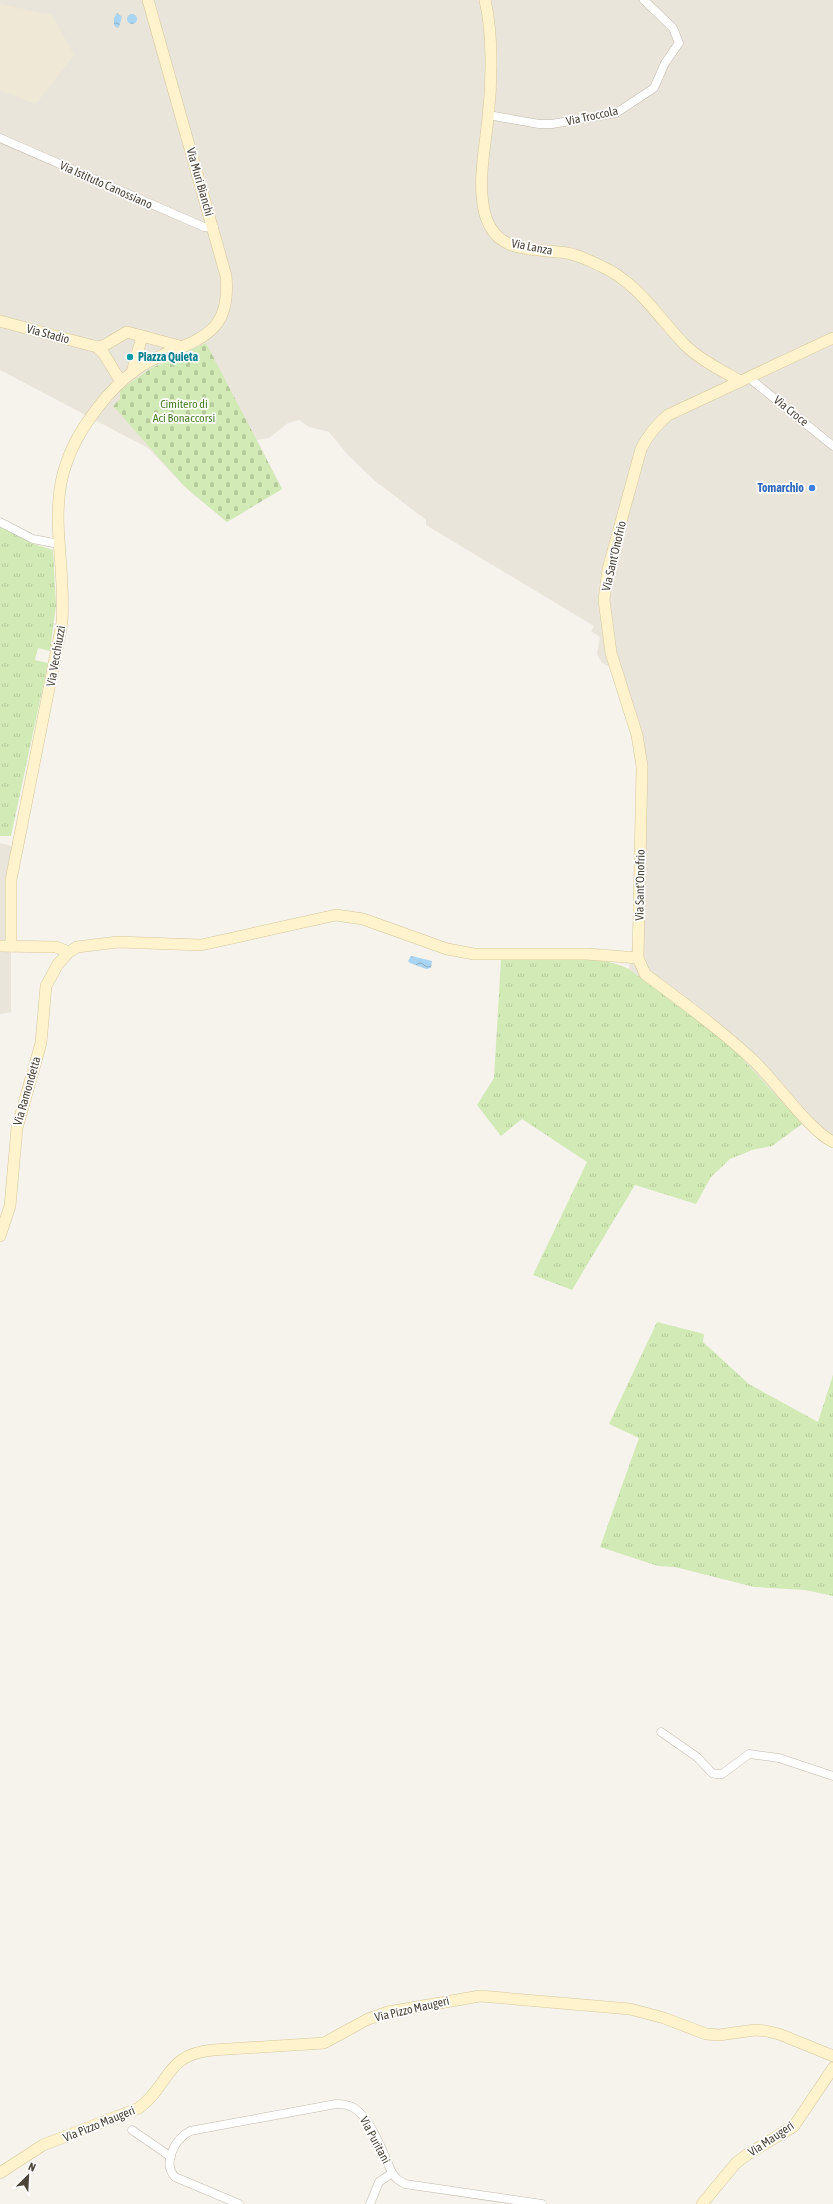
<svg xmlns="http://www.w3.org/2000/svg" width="833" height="2204" viewBox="0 0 833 2204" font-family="'Asap Condensed',sans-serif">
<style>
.residential{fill:#eae5da}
.education{fill:#efe8d6}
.grass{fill:url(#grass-tufts)}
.cemetery{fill:url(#cemetery-stones)}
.water{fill:url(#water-waves)}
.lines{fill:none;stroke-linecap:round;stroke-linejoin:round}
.street-casing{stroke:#c2bbae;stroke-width:9}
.secondary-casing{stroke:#d6c79b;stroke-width:12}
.street{stroke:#fff;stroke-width:8}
.secondary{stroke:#fff3cd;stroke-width:11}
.culture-dot{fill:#0f9aa8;stroke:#fff;stroke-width:1.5}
.shop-dot{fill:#3f7fe0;stroke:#fff;stroke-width:1.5}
.labels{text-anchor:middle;stroke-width:3.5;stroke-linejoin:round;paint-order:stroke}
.street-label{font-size:12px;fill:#4b4439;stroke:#fff}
.culture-label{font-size:12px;font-weight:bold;fill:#0d838f;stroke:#fff;text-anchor:start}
.park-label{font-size:12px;fill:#4a7f2a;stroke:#fff}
.shop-label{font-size:12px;font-weight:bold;fill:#366cbe;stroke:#fff;text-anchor:end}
</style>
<defs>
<pattern id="grass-tufts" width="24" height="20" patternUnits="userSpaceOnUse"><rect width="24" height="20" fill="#d2eab5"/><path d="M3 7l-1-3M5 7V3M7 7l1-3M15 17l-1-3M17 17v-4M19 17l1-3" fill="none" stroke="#b6ca9c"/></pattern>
<pattern id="cemetery-stones" width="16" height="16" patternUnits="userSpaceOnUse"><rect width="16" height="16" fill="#d2eab5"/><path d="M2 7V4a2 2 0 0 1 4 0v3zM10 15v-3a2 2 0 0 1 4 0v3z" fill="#b6ca9c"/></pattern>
<pattern id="water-waves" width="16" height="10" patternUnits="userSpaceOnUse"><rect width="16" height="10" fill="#a9d4f2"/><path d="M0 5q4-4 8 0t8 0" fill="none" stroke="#8caec5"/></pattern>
</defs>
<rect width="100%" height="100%" fill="#f6f3ec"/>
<g class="residential">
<path d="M0,0H833V1148L821,1142L802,1124L730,1045L629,969L634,932L637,763L633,742L612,668L602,663L597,654L600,637L591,631L594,626L426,525V520L374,480L347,454L329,432L309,427L299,420L288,423L269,438L257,440L282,489L227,522L185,487L148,448L0,370Z"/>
<path d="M0,843L11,846V1012L0,1014Z"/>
</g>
<path class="education" d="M0,4L52,15L74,55L36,104L0,90Z"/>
<g class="grass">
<path d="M0,526L34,544L53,550L56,605L50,651L38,648L35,660L48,663L11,836H0Z"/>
<path d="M501,960C540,960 593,952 629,969L730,1045L802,1124L772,1146L752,1150L730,1159L711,1177L696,1204L635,1185L572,1290L533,1275L587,1162L522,1119L501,1136L477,1105L494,1078Z"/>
<path d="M657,1322L704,1334L703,1342L749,1384L818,1422L833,1375V1596L805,1590L754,1587L675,1567L658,1566L600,1547L639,1438L609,1424Z"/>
</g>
<path class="cemetery" d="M206,343L282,489L227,522L185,487L113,406L120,399V390L150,369Z"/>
<g class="water">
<path d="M117,13L122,17L119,27L117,28L114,25V18Z"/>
<circle cx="132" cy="19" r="5"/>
<path d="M411,956L432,961L431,968L426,969L410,963L408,961Z"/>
</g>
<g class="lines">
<defs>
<g id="street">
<path d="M488,115L539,124H552L616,113L654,88L665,63L679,43L673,28L644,0"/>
<path d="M0,138L204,227L214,228"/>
<path d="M748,377L833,446"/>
<path d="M0,522L33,539L59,544"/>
<path d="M661,1732L697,1757L712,1773L716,1774H722L749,1754L779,1758L833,1776"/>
<path d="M132,2130L171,2157"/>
<path d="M239,2204L175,2177C162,2163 175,2139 190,2131L336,2104C342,2104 349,2105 354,2108C371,2118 384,2155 392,2173L397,2179L405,2184L542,2204"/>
<path d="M370,2204L379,2182L392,2173"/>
</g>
<g id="secondary">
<path d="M485,0C493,34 492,83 488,118C485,149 477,183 485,214C496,255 534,248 567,253C579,255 590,261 601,266C637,282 658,317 684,344C700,360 721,370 740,381"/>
<path d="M0,321L97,347L105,345L127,332L183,347"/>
<path d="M833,338L668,415C656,425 648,435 641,449L608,569L604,600L611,653L637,735L642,766L638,958L645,974C682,1002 720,1029 754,1061C777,1083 807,1128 833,1142"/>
<path d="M97,347L104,354L121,382"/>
<path d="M132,373L142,336"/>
<path d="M0,946L56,947L69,952"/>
<path d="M11,946V880L62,623C67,545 38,493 88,421C103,399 123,376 148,362C192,339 232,340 226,276L148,0"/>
<path d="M0,1236L10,1206L17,1128L41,1043L46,986L58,964L69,952L77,947L118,942L201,945L336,915L363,919L447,949L474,954H587L638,958"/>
<path d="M0,2173L43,2145L139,2108C170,2085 165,2054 213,2050L324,2043L368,2019L388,2012L480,1996L630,2009L664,2018L706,2034L719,2035L755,2030L766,2031L779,2034L833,2056"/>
<path d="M702,2204L736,2163L748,2154L794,2126L833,2068"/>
</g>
</defs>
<use href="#street" class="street-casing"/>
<use href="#secondary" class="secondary-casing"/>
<use href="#street" class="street"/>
<use href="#secondary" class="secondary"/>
</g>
<circle class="culture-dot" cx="130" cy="357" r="4"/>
<circle class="shop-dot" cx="812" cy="488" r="4"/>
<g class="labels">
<g class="street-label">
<text transform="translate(592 116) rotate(-12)" y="4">Via Troccola</text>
<text transform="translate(200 182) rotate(74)" y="4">Via Muri Bianchi</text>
<text transform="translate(106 185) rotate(24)" y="4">Via Istituto Canossiano</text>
<text transform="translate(532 247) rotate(11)" y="4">Via Lanza</text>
<text transform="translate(48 334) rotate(15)" y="4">Via Stadio</text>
<text transform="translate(791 411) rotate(39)" y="4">Via Croce</text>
<text transform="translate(614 556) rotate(-77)" y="4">Via Sant'Onofrio</text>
<text transform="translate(56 656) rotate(-80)" y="4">Via Vecchiuzzi</text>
<text transform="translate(640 885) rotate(-89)" y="4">Via Sant'Onofrio</text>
<text transform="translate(27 1091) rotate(-74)" y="4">Via Ramondetta</text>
<text transform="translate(412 2009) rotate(-13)" y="4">Via Pizzo Maugeri</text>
<text transform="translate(99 2124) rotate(-22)" y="4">Via Pizzo Maugeri</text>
<text transform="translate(771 2139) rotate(-34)" y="4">Via Maugeri</text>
<text transform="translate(375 2140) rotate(62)" y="4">Via Puritani</text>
</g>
<g class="culture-label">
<text x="138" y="361">Piazza Quieta</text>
</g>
<g class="park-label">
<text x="184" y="408">Cimitero di<tspan x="184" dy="14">Aci Bonaccorsi</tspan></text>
</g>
<g class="shop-label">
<text x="804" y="492">Tomarchio</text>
</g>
</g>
<g transform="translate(28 2176) rotate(24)" stroke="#ffffff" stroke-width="3" paint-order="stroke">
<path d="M0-3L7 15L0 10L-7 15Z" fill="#4b4439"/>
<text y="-6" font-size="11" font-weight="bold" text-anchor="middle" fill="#4b4439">N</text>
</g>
</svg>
